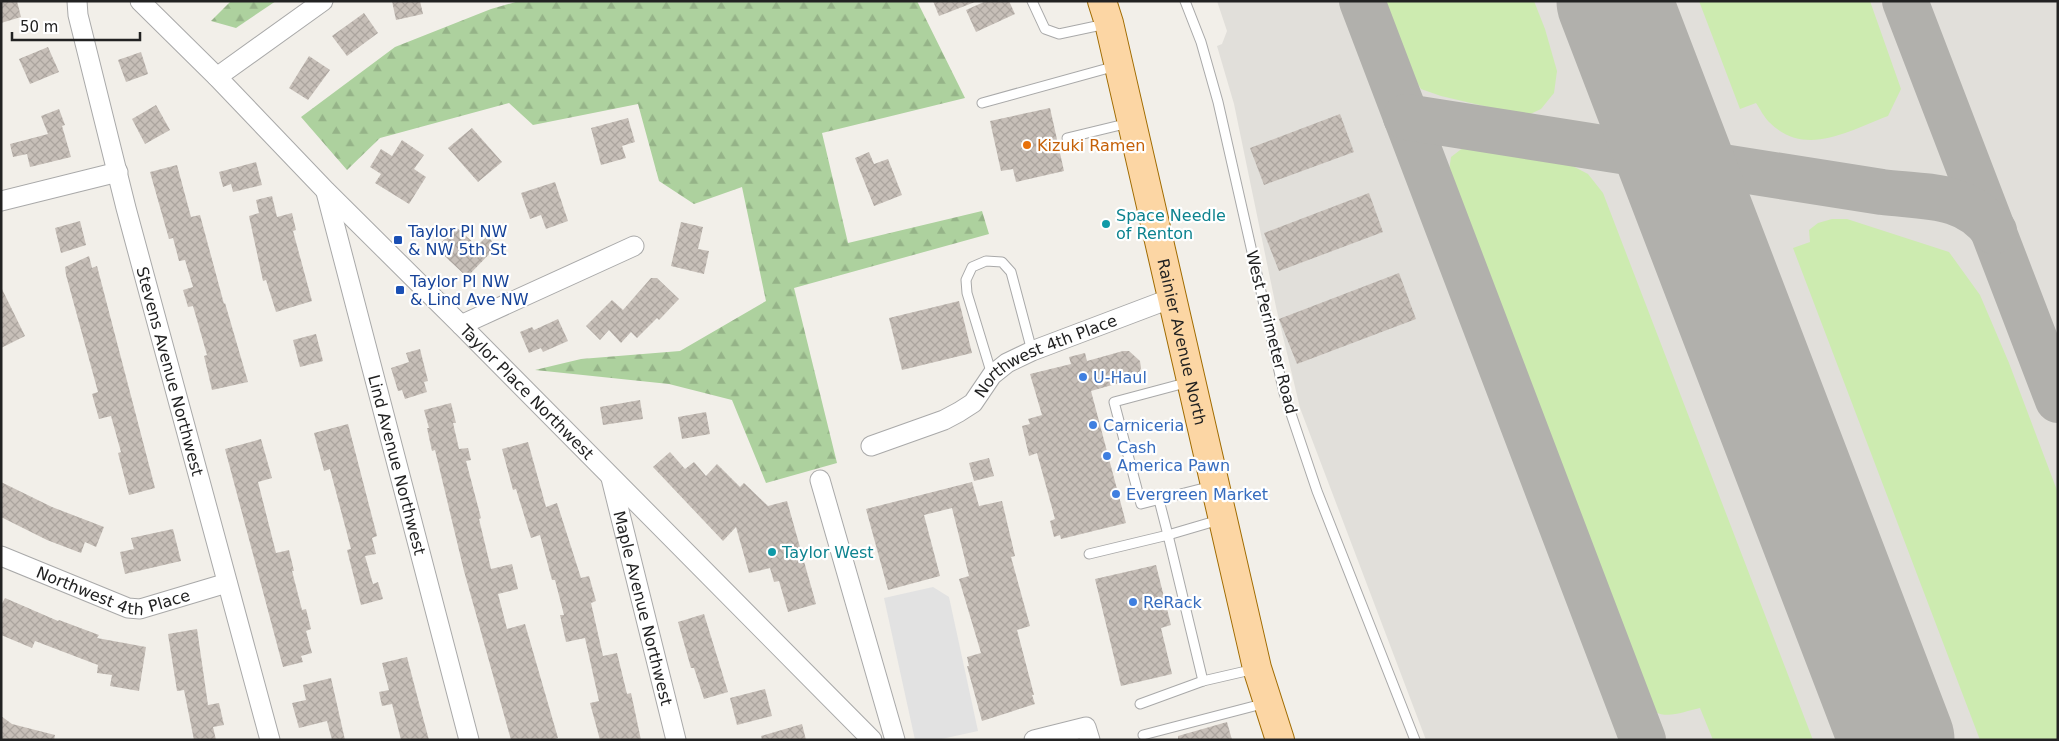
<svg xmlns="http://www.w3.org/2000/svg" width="2059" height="741" viewBox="0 0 2059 741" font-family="'DejaVu Sans',sans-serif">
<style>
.airport{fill:#e1dfda}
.grass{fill:#cdebb0}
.forest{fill:url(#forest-firs)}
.parking{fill:#e2e2e2}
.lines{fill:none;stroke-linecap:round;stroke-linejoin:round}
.taxiway{stroke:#b1b0ac;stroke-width:46}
.runway{stroke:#b1b0ac;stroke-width:115}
.building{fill:url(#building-cross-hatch)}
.lane-casing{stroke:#a9a9a9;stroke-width:11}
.street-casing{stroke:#a9a9a9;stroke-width:21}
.primary-casing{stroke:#a06b00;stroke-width:30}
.lane{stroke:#fff;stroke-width:9}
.street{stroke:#fff;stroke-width:19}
.primary{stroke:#fcd6a4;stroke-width:28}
.food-dot{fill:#e8710a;stroke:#fff;stroke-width:2}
.culture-dot{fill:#0f9aa8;stroke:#fff;stroke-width:2}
.transit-dot{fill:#1a4fb4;stroke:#fff;stroke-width:2}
.shop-dot{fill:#3f7fe0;stroke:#fff;stroke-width:2}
.labels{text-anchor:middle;stroke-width:4.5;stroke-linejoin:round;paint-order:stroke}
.food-label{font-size:16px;fill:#c56008;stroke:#fff;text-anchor:start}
.culture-label{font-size:16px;fill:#0d838f;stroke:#fff;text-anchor:start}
.transit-label{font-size:16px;fill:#164399;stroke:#fff;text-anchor:start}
.street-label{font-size:16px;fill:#222;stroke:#fff}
.shop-label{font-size:16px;fill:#366cbe;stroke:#fff;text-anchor:start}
</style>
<defs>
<pattern id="forest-firs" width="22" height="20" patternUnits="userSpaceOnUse" patternTransform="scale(1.25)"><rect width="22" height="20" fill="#add19e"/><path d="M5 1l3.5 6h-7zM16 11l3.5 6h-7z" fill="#95b388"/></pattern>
<pattern id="building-cross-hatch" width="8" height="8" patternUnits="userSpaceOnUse" patternTransform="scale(1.25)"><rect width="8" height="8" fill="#c7bfb8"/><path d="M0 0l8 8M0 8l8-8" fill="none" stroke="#aba49e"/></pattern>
</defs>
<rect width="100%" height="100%" fill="#f2efe9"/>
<path class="airport" d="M1217,1H2058V740H1426L1300,408L1276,307L1234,104L1217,46L1222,44L1227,31Z"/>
<g class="grass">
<path d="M1385,1H1534L1545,29L1557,71L1554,93L1541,109L1526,116L1441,96L1421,89L1412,74Z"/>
<path d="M1699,1H1870L1901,89L1888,116C1848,131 1805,158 1769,122C1764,117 1760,109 1756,103L1740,109Z"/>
<path d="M1464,147L1561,160L1588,174L1603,193L1813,740H1713L1700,708C1685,711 1669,719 1655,712L1449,171L1451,157Z"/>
<path d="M1832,219H1847L1949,252L1980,295L2009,363L2058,493V740H1980L1793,248L1810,242L1809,230L1818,223Z"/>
</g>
<g class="forest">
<path d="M231,1H276L236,28L211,21Z"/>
<path d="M519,1H917L965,98L822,133L848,243L982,211L989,234L794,288L837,463L766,483L732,400L669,384L535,370L581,359L680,351L766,301L742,187L694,204L659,181L638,104L533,125L509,103L380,138L347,170L301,117L395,47L491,9Z"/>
</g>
<path class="parking" d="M933,587L949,597L978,731L937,740H915L884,598Z"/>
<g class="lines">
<g class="taxiway">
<path d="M1362,1L1643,740"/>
<path d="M1905,1L2058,400"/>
<path d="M1406,117L1882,192C1924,197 1967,193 1994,231"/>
</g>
<path class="runway" d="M1614,1L1897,740"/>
</g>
<g class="building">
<path d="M1,1H17L21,17L1,23Z"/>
<path d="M392,1H420L423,14L396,20Z"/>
<path d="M933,1H975V2L939,16Z"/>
<path d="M986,1H1009L1015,14L976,32L966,10Z"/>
<path d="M364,13L378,33L347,56L332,36Z"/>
<path d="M48,47L59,72L30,84L19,59Z"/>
<path d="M141,52L148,74L126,82L118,60Z"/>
<path d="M309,56L330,70L308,100L289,88Z"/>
<path d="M156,105L170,130L145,144L132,119Z"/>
<path d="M1050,108L1064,171L1016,182L1013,169L1001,171L990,121Z"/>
<path d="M59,109L65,125L62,126L71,157L30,167L27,154L13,157L10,144L48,134L41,116Z"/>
<path d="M1340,114L1354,152L1264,185L1250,148Z"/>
<path d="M628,118L635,142L622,146L626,158L601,165L591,128Z"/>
<path d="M472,128L502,162L478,182L448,148Z"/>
<path d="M402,140L424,155L414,169L426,177L409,204L375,183L381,174L370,167L381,149L392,156Z"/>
<path d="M869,152L874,164L888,159L902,195L874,206L855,158Z"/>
<path d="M256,162L262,185L233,192L231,184L223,187L219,172Z"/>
<path d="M177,165L191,217L200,215L224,304L225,303L248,382L212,390L204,356L207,355L193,306L188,307L183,290L193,287L185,260L179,261L173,238L169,239L150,172Z"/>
<path d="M555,182L568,221L546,229L541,215L530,219L521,193Z"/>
<path d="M1369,193L1383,232L1279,271L1264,233Z"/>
<path d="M272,196L277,217L292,213L296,230L293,231L312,301L276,312L266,280L263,281L249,216L259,213L256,200Z"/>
<path d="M80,221L86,245L61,253L55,228Z"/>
<path d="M681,222L703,227L698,249L709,251L704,274L671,266Z"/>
<path d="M456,227L477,246L487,236L497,246L467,277L436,248Z"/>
<path d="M89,256L92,268L97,266L155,488L129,495L118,453L121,452L111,416L99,419L92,394L98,392L66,275L65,267Z"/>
<path d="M1399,273L1416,319L1297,364L1279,319Z"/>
<path d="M651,278H657L679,299L659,320L657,318L637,338L631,332L621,343L609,330L600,340L586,326L612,300L623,310Z"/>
<path d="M1,287L25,336L1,348Z"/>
<path d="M959,301L972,353L902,370L889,318Z"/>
<path d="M558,319L568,341L543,352L541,348L529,353L520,332L532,327L534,330Z"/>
<path d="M316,334L323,361L300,367L293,340Z"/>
<path d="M420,349L428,381L424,382L427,392L405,399L402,390L398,391L391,368L409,362L406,353Z"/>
<path d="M1123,351H1129L1140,361L1141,368L1139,373L1133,379L1091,391L1126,523L1061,539L1060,535L1054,537L1050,521L1055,519L1037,453L1029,456L1022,426L1030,424L1028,419L1042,415L1030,374L1071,364L1069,357L1085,353L1087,361Z"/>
<path d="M640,400L643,419L603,425L600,407Z"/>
<path d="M451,403L456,423H453L459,449L468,448L471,460L466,461L481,518L479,519L491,569L512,564L518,589L498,594L507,629L525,624L558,738L551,740H511L464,571L435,450L432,451L427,428H429L424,410Z"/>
<path d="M706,412L710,434L682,439L678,417Z"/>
<path d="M348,424L377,536L372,538L376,554L365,556L373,584L378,582L383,599L361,605L347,550L351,549L330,469L324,471L314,433Z"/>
<path d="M261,439L272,478L258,482L276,553L289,550L294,571H292L302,610L306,609L311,629L306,631L312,653L301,656L303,662L283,667L225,449Z"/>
<path d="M528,442L546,507L557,503L581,578L589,576L596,601L591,603L603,656L617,653L627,694L631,693L641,740H600L590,703L599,701L585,638L566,642L560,615H564L555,580H552L540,535L531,538L516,489L513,490L502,449Z"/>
<path d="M670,452L685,469L694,462L706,476L717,464L740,487L744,483L768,506L787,501L816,604L788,612L779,581L774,582L770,568L749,573L736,527L723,541L653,467Z"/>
<path d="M989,458L994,476L974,481L969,463Z"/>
<path d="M1,482L52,507L104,527L96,547L85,542L81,553L47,540L1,517Z"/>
<path d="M972,482L979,506L1002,501L1015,556L1011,557L1030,626L1017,630L1034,695H1032L1035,704L982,721L967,666H969L967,657L981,653L959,579L969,576L952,508L924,515L940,576L888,590L866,509Z"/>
<path d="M173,529L181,561L125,574L120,552L134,549L131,538Z"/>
<path d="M1156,565L1171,625L1161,628L1172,674L1121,686L1095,579Z"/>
<path d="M5,598L58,621L59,620L99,635L97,638L146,647L139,691L110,686L112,675L97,673L98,665L35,641L32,648L1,635V605Z"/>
<path d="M704,614L728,692L704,699L694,668H691L678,622Z"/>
<path d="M197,629L208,705L219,703L224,725L213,727L216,740H194L184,690L177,691L168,634Z"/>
<path d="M407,657L419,703L429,740H401L392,704L382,706L379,692L389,690L382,663Z"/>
<path d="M331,678L345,740H332L327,721L299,728L292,703L306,700L303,685Z"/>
<path d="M765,689L772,716L737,725L730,698Z"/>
<path d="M1,716L12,724L55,735L54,740H1Z"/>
<path d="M1227,722L1232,740H1178V736Z"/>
<path d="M802,724L806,740H762L761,736Z"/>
</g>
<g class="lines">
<defs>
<g id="lane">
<path d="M1032,1L1045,29L1059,34L1106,24"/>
<path d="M1185,1L1201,42L1218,102L1284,393L1317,491L1415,740"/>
<path d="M982,103L1116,66"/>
<path d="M1067,138L1129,123"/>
<path d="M992,375L967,293L966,280L972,267L986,261L1002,262L1011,272L1032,351"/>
<path d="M1189,382L1114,402L1141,504L1212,486"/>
<path d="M1159,500L1168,535L1219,520"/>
<path d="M1089,554L1168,535L1203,681L1255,669"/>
<path d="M1140,704L1203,681"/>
<path d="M1143,735L1266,703"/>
</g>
<g id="street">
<path id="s1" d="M77,1L78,15L126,208L270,740"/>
<path id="s2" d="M140,1L217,77L326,191L461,325L872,740"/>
<path d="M217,77L323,1"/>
<path id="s3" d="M326,192L469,740"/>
<path d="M1,201L118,172"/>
<path d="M461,325L634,246"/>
<path id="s4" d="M871,446L944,420L959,412L973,403L992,375L1007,363L1032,351L1172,298"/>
<path id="s5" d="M611,478L676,740"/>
<path d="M820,480L895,740"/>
<path id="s6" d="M1,556L128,608L140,609L227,583"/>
<path d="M1034,740L1086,727L1090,740"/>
</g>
<g id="primary">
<path id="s7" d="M1102,1L1109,23L1257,668L1280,740"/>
</g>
</defs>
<use href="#lane" class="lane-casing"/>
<use href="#street" class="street-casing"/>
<use href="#primary" class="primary-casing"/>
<use href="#lane" class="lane"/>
<use href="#street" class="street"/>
<use href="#primary" class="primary"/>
</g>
<circle class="food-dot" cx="1027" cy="145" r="5"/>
<g class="culture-dot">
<circle cx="1106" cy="224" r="5"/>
<circle cx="772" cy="552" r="5"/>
</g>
<g class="transit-dot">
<rect x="393" y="235" width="10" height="10" rx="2.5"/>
<rect x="395" y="285" width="10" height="10" rx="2.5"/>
</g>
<g class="shop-dot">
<circle cx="1083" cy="377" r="5"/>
<circle cx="1093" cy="425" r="5"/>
<circle cx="1107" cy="456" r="5"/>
<circle cx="1116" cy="494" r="5"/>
<circle cx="1133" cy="602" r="5"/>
</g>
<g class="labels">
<g class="food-label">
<text x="1037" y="151">Kizuki Ramen</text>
</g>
<g class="culture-label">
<text x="1116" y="221">Space Needle<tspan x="1116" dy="18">of Renton</tspan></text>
<text x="782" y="558">Taylor West</text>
</g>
<g class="transit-label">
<text x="408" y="237">Taylor Pl NW<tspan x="408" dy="18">&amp; NW 5th St</tspan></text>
<text x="410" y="287">Taylor Pl NW<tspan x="410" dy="18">&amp; Lind Ave NW</tspan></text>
</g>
<g class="street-label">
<text transform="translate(1272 332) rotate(76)" y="6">West Perimeter Road</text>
<text dy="6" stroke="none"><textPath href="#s7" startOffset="350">Rainier Avenue North</textPath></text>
<text dy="6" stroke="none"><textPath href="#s4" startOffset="201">Northwest 4th Place</textPath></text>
<text dy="6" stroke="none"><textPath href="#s1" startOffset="382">Stevens Avenue Northwest</textPath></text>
<text dy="6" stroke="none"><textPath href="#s2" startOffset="550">Taylor Place Northwest</textPath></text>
<text dy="6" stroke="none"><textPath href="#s3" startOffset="282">Lind Avenue Northwest</textPath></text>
<text dy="6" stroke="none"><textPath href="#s6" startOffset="120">Northwest 4th Place</textPath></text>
<text dy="6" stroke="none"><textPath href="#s5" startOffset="134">Maple Avenue Northwest</textPath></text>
</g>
<g class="shop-label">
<text x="1093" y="383">U-Haul</text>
<text x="1103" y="431">Carniceria</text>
<text x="1117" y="453">Cash<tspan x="1117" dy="18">America Pawn</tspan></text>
<text x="1126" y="500">Evergreen Market</text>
<text x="1143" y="608">ReRack</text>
</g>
</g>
<rect width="2059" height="741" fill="none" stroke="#222222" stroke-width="5"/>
<path d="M12 32v8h128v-8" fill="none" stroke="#222222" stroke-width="2.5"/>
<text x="20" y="32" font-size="15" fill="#222222" stroke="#ffffff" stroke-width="4" paint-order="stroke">50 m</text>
</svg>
